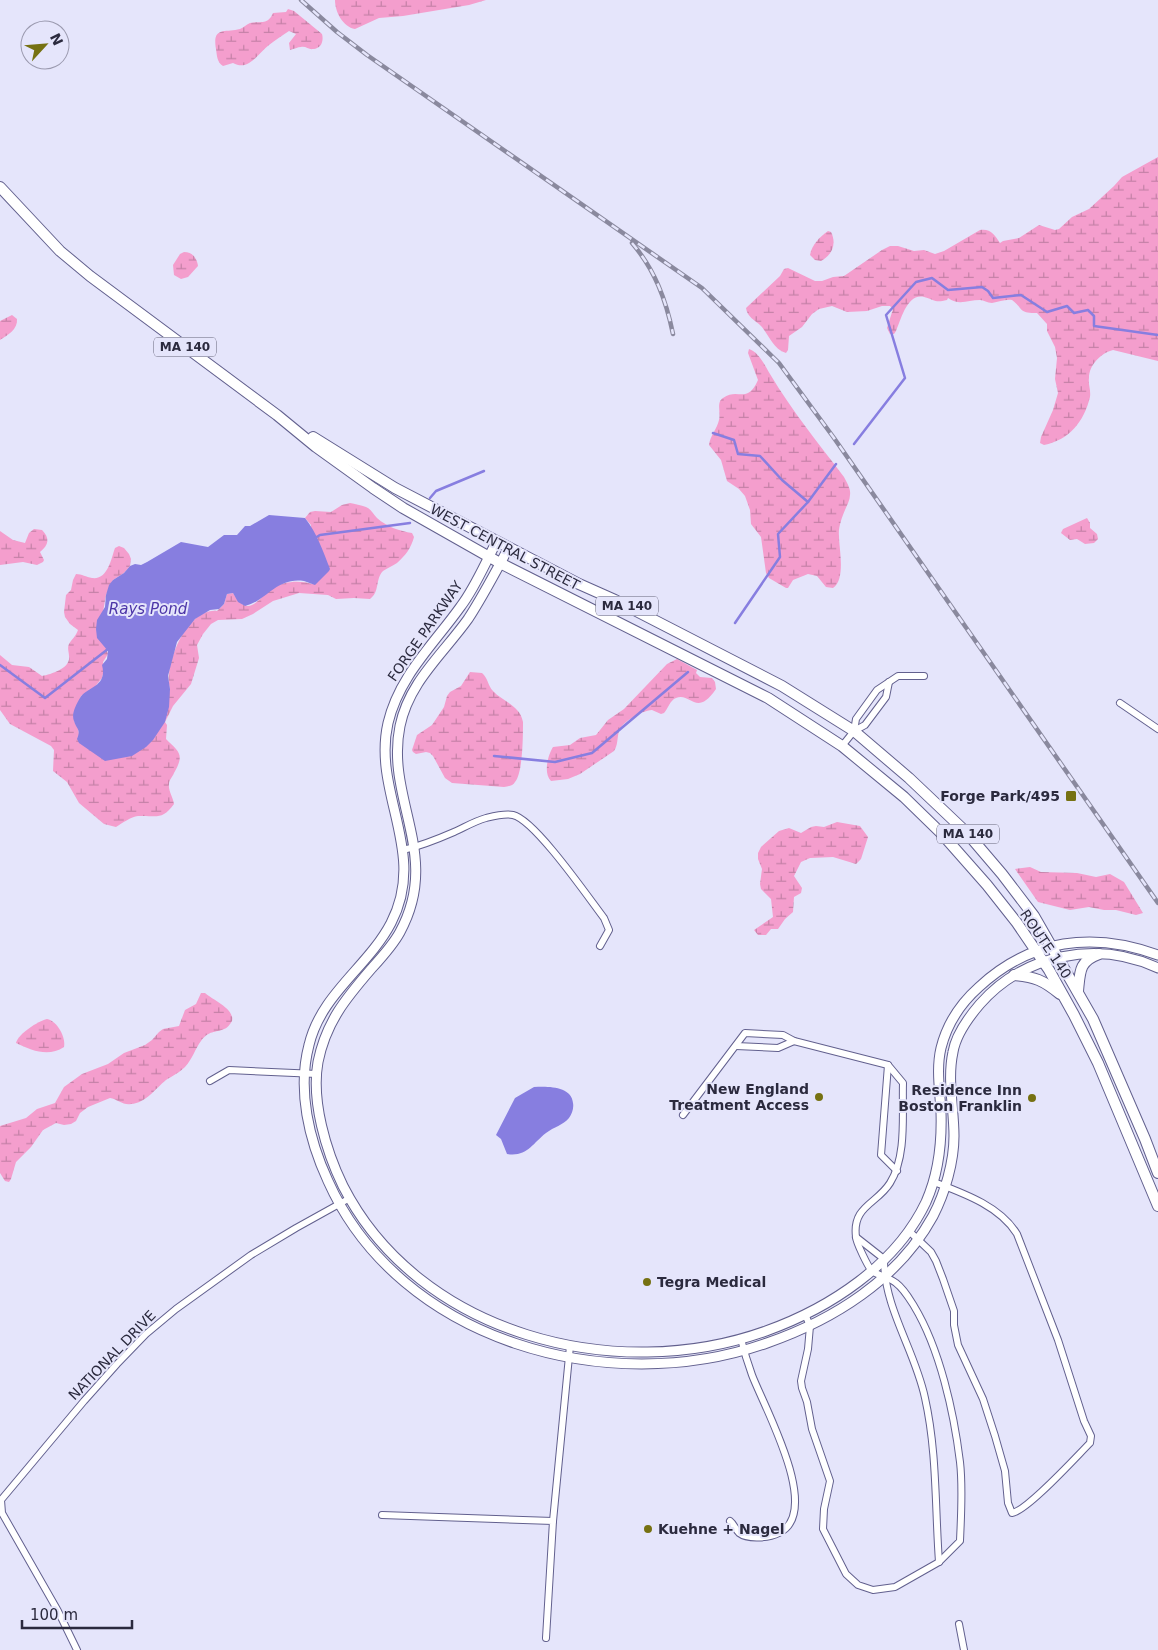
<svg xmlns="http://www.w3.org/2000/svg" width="1158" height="1650" viewBox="0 0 1158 1650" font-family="'DejaVu Sans',sans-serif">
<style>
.wetland{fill:url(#wetland-marsh)}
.water{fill:#877ee0}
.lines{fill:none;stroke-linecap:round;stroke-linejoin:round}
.stream{stroke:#877ee0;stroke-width:2.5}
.street-casing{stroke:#62608e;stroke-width:8}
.secondary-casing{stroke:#62608e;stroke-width:11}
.primary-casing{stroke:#62608e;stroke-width:12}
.street{stroke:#fff;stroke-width:6}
.secondary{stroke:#fff;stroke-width:9}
.primary{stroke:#fff;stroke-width:10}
.rail-casing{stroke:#8a899e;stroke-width:4.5}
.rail{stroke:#e5e5fb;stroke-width:2.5;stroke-dasharray:8;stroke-linecap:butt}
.poi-dot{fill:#767112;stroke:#e5e5fb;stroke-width:2}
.labels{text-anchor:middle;stroke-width:4;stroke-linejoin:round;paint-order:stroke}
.shield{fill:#e5e5fb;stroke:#636277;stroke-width:1}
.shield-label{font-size:12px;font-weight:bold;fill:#2b2a3e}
.street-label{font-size:14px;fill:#2b2a3e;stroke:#e5e5fb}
.poi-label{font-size:14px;font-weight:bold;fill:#2b2a3e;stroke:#e5e5fb;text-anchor:end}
.water-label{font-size:15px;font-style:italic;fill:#4c35a7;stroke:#e5e5fb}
</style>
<defs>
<pattern id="wetland-marsh" width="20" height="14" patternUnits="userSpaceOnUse" patternTransform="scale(1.25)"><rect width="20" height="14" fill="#f49ecd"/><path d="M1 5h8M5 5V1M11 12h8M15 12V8" fill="none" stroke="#c681a8"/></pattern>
</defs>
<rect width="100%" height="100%" fill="#e5e5fb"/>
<g class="wetland">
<path d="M335,0H486L469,5L403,16L379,18L355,29C343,27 335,12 335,0Z"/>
<path d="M288,9L294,11L322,34C324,41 321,49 313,49C309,50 306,46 301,47C298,47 294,49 290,50L289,43L296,34L289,31C282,36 275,40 269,45C258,53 249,72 233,63L223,66C217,62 217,56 216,49C212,26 225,33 240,29C243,28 247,24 250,23C261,21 268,25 273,13L286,12Z"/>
<path d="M1158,157V361L1113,350C1101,353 1089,365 1089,378C1088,384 1091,390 1090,397C1084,422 1069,440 1044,445L1040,443L1041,437L1053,410L1058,393L1055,379L1057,358L1055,347L1047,331V324L1037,313C1018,313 1024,309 1012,300C1005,299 999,302 992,303C987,303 984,300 980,300C968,300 959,306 948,298L947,300C935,303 935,300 924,297C907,293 901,320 896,331L894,334H890L887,328L893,309L890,306H882L867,311L847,312L832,306L819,309L812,314L802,327L789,336L788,350L786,353C773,349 769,335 761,326C755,320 747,317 746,308L780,276L784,269L788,268L815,281H822L833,277L844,276L882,250L890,246H898L914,251L924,250L935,254L944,251L980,230C990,228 995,235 1000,243L1003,241L1019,238L1039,225L1055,230L1059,229L1072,217L1089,209L1114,186L1122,177Z"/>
<path d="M828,231L831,232C837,244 832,255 821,261L815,260L810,255C812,244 820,237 828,231Z"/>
<path d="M184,252C193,252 197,259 198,266L188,277L181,279L174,275L173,265L180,254Z"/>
<path d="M12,315L17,319C18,329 8,335 0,340V321Z"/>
<path d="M749,349C759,352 765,366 770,374C792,411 819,444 844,477C847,483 851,489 850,495C850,500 847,505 845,510C842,517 838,528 839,536C839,549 846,579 833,588L826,587L817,576L808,574L793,580L788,588H786L769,578L766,573L761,537L751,524L750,510L745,496L739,489L727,481L721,460L709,445C710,436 717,429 719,420C721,413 716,402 723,398C738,387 747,405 758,380L748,353Z"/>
<path d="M350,503C355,504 361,505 366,507C371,509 373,514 377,518C387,527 400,531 412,533L414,537C411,548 406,555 397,563C393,566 387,568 383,571C375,579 380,592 370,599L354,598L336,599L328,595L299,593L273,601L253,614L242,619L218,620L211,624L203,634L197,645L199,658L191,684L173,706L165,722L167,725L166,739C179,752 185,754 174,773C173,776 169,780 169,784C168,791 173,797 174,804C162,821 156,815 138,816C131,817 122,823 116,827L104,824L79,803L67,782L53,771L54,750L51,746L10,724L0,710V655L12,665L29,667L42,676C52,674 71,668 69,656C69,652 67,648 69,644C72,639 76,636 78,630L70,624L65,617L64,612L66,595L71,590L73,580L76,574C82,574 86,577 92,578C108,580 111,559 115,548L119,546L124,548L129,554L131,559L130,566L124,573L113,580L106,595L103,612L98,620L108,654L103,662L104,670L102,678L94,688L81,696L74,721L78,728L79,734L170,689C169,684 168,679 169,674C171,651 190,608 217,611L224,604L227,594L233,593C249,619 256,600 273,588C284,581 300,580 312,584L311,525L305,518L310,512L315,511L331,512L342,505Z"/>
<path d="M1087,518L1090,523V528L1097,534L1098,539L1094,543L1085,544L1077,539L1070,540L1061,533L1063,529Z"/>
<path d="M34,529L42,530C50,538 49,545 40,552L44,560L43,562L37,565L23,562L0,565V531L13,540L25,543L29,533Z"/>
<path d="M677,659L697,670L696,673L700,677L712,678L715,682L716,689C696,718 691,692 676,698C670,700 668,709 664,713L661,714L652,710C641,711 623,721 619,731C617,738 618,745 614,751L580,774L568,779L551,781C543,773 548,755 553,747L570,745L580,738L596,735L608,720L624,709L667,664Z"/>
<path d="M470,672L482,673C488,678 488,686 493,691C503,702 520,705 523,722C523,735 523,773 515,782C513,786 508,786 504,787L452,783L445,778L433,756L430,753L426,752L416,754L413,752L412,750L417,735L432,725L444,707L447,696L450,692L461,686Z"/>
<path d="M837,822L860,826L868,837L861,859L856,864L833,857L810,858L801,862L794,876L802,888L801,893L794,897L793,912L785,919L778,929H771L766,935H758L754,930L773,917L771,899L761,889L760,884L762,869L758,859V853L761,847L779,831L789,828L801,833L811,827L816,826L824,827Z"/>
<path d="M1030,867L1041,872L1077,873L1096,877L1110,874L1124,882L1143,913L1136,915L1116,910H1104L1089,907L1070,910L1038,902L1015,869Z"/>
<path d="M201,993H205C213,1000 235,1009 232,1021C230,1024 228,1028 224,1029C215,1033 209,1030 201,1041C195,1049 193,1058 185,1067C179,1073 172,1076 166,1080C155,1089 146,1103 131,1104C124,1106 117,1099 110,1098L88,1107L80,1113L76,1121L71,1124L64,1125L56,1123L43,1130L31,1147L16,1162L11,1179L9,1182L5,1181L0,1173V1126L26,1118L37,1109L55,1103L64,1087L82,1074L108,1064L124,1053L145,1045L152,1040L159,1032L163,1029L179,1026L185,1010L196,1004Z"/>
<path d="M47,1019C57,1021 66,1037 64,1047C49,1057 32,1051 16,1043C18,1034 38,1021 47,1019Z"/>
</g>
<g class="water">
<path d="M269,515L305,518C317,533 323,551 330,569L329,571L315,585C311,584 308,582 304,581C276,577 267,601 245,606L238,602L233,593L227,594L224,604L219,609L210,610L195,619L177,642L168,676L170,689L169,707L165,722L153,740L146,747L132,756L105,761L79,743L77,739C81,729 77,730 74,721C71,714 76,705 80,698C86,687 108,687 102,665L107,659L108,651L97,638L96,629L97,620L105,607L106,595L109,585L113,580L124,573L130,566L135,564L141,565L147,562L181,542L208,547L224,535H237L245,526H250Z"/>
<path d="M534,1087C547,1086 572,1086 573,1103C574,1108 572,1114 569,1118C563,1125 554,1127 546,1133C532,1144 527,1157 507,1154L501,1139L496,1135L497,1133L515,1098Z"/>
</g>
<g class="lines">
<g class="stream">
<path d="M713,433L734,440L738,454L760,456L782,480L808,502"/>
<path d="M854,444L905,378L886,315L916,282L932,278L948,290L982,287L988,291L993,298L1021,295L1047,312L1067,306L1074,313L1088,310L1094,316V326L1158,335"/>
<path d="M430,498L436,491L484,471"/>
<path d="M315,538L320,535L410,523"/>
<path d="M735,623L780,557L778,534L808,502L836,464"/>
<path d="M0,665L45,698L108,649"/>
<path d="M494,756L555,762L592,753L688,672"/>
</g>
<defs>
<g id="street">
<path d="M1120,703L1158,729"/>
<path d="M854,731L856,719L877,690L898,676H924"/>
<path d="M842,746L854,731L865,725L886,697L889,682"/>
<path d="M403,850C421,846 438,839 454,832C465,827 475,821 486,818C494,816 505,813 513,815C535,820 588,897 604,918L609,930L600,946"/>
<path d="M736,1046L778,1048L794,1041"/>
<path d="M888,1065L881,1155L897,1171"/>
<path d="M210,1081L229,1070L317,1074"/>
<path d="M683,1115L745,1033L783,1035L794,1041L888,1065L903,1083C902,1114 907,1156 890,1183C877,1204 852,1206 856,1237C856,1242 868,1267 872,1271C879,1276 889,1277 896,1283C904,1289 909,1298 914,1306C940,1349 954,1413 960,1462C963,1488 961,1515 960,1541L939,1562L895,1587L873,1590L858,1585L846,1574L823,1529L824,1509L830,1481L812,1429L807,1402L802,1388L801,1381L808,1349L810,1326L805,1314"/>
<path d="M909,1231L931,1252L936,1261L943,1279L954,1311V1325L958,1345L983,1399L995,1436L1005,1471L1008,1503L1012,1513C1027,1511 1076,1457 1090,1443L1091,1436L1084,1421L1058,1340L1017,1234C1000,1206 963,1193 934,1182"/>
<path d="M856,1237L884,1259C884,1309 915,1350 925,1398C937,1451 935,1507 939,1562"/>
<path d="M382,1515L553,1521L546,1638"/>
<path d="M553,1521L570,1346"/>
<path d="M730,1521C734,1524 735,1529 739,1533C748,1540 769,1538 779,1533C823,1512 764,1407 752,1375C748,1364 744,1351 741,1339"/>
<path d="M959,1624L964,1650"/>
<path d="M77,1650L58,1611L2,1513L1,1500L84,1401L117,1364L146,1334L176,1309L251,1255L296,1228L350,1198"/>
</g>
<g id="secondary">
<path d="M497,541C485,563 476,586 461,606C434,644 399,676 388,723C372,793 428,852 391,923C368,967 321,994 309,1045C297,1090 309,1140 328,1181C400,1342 609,1399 767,1343C833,1320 898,1280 933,1216C945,1193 954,1162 954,1136C954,1108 947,1080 953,1052C956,1034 968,1018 980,1004C1024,954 1097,940 1158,968"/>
<path d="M509,547C496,571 483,596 468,619C443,654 409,682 400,726C385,799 442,855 400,932C393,945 382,957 372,968C346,998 326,1022 318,1062C311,1101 326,1151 343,1186C419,1335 616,1385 766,1331C830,1308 896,1265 926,1202C939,1173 942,1143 941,1112C940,1091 936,1069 941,1048C947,1024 961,1003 979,987C1031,939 1093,931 1158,955"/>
</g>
<g id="primary">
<path d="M0,187L60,251L90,276L277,415L316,447L373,488L403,508L500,563L768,698L842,746L904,797L942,834L987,885L1017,923L1049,970L1074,1015L1098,1063L1158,1206"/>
<path d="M313,437L395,488L579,584L615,600L782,686L854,731L909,778L967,833L1002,874L1034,916L1093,1019L1145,1139L1158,1173"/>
<path d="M1014,975C1035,977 1043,980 1060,994"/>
<path d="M1078,991C1080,972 1079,961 1099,954"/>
</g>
</defs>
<use href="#street" class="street-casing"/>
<use href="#secondary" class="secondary-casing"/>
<use href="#primary" class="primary-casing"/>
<use href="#street" class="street"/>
<use href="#secondary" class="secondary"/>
<use href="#primary" class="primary"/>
<defs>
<g id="rail">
<path d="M301,0L337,32L367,55L702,288L779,363L834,438L1158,903"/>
<path d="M632,243C655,270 666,300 673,334"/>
</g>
</defs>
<use href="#rail" class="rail-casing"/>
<use href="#rail" class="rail"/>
</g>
<g class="poi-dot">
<rect x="1065" y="790" width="12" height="12" rx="2.5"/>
<circle cx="819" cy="1097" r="5"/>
<circle cx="1032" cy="1098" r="5"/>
<circle cx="647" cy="1282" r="5"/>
<circle cx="648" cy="1529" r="5"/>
</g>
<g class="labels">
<g class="shield">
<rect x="154" y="337.5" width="62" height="19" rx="4"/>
<rect x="596" y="596.5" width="62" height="19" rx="4"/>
<rect x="937" y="824.5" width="62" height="19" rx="4"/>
</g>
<g class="shield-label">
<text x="185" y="351">MA 140</text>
<text x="627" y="610">MA 140</text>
<text x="968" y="838">MA 140</text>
</g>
<g class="street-label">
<text transform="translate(505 547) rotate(28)" y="5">WEST CENTRAL STREET</text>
<text transform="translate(425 631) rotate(-55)" y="5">FORGE PARKWAY</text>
<text transform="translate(1046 944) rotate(56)" y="5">ROUTE 140</text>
<text transform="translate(112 1355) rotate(-46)" y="5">NATIONAL DRIVE</text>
</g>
<g class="poi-label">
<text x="1060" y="801">Forge Park/495</text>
<text x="809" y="1094">New England<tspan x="809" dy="16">Treatment Access</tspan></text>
<text x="1022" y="1095">Residence Inn<tspan x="1022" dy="16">Boston Franklin</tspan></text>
<text x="657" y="1287" text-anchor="start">Tegra Medical</text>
<text x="658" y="1534" text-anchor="start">Kuehne + Nagel</text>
</g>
<g class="water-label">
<text x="148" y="614">Rays Pond</text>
</g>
</g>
<g transform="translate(45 45) rotate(64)"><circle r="24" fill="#e5e5fb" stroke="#9b9aaf"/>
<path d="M0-4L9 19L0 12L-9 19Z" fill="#767112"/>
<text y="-8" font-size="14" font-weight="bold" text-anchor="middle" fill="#2b2a3e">N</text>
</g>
<path d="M22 1620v8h110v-8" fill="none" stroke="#2b2a3e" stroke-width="2.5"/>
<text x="30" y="1620" font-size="15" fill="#2b2a3e" stroke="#e5e5fb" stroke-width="4" paint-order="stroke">100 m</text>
</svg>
